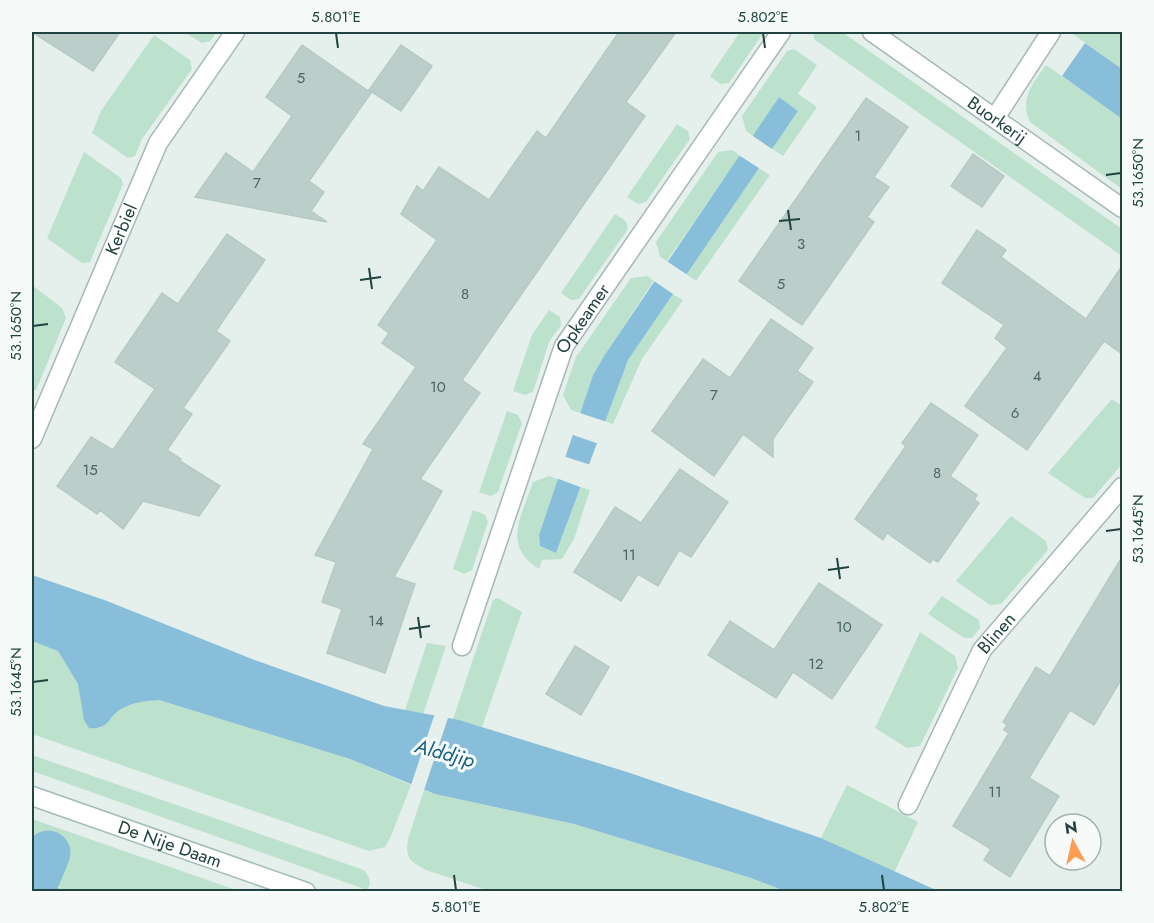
<svg xmlns="http://www.w3.org/2000/svg" width="1154" height="923" viewBox="0 0 1154 923" font-family="Jost,sans-serif">
<style>
.green{fill:#bce2cd}
.water{fill:#88bed9}
.pier{fill:#e5efec}
.lines{fill:none;stroke-linecap:round;stroke-linejoin:round}
.canal{stroke:#88bed9;stroke-width:45}
.building{fill:#bccec9;stroke:#b6cac5;stroke-width:1.5}
.street-casing{stroke:#a6b8b5;stroke-width:21}
.secondary-casing{stroke:#a2bcb8;stroke-width:21}
.street{stroke:#fff;stroke-width:18}
.secondary{stroke:#fff;stroke-width:18}
.ticks{fill:none;stroke:#214440;stroke-width:2}
.labels{text-anchor:middle;stroke-width:6;stroke-linejoin:round;paint-order:stroke}
.number-label{font-size:15px;fill:#486662}
.street-label{font-size:18px;fill:#214440;stroke:#f6fbf9}
.water-label{font-size:20px;font-style:italic;fill:#145f87;stroke:#f6fbf9}
.neatline{fill:none;stroke:#214440;stroke-width:2}
.ticks-label{font-size:15px;text-anchor:middle;fill:#214440}
</style>
<rect width="100%" height="100%" fill="#e5efec"/>
<g class="green">
<path d="M184,32H217L210,41L202,43Z"/>
<path d="M740,32H764L729,83L720,84L710,76Z"/>
<path d="M813,32H842L1122,229V256L814,39Z"/>
<path d="M1070,32H1122V69Z"/>
<path d="M154,35L190,60L192,69L142,139L135,156L128,158L92,133L101,111Z"/>
<path d="M794,49L817,65L798,94L817,107L783,156L772,149L798,111L779,97L753,136L746,131L742,116L787,51Z"/>
<path d="M1046,65L1122,119V189L1030,122C1019,99 1033,83 1046,65Z"/>
<path d="M677,124L688,131L690,139L646,202L638,204L627,197Z"/>
<path d="M732,150L740,155L667,261L660,257L656,242L718,152Z"/>
<path d="M84,152L121,178L123,184L90,262L82,263L47,238Z"/>
<path d="M759,168L770,175L696,281L686,274Z"/>
<path d="M615,214L626,221L628,229L579,299L571,300L561,293Z"/>
<path d="M647,276L654,280L604,356L593,375L580,413L571,410L563,395L576,357L631,278Z"/>
<path d="M32,285L62,308L66,318L36,390L32,391Z"/>
<path d="M673,294L683,300L642,359L613,424L604,421L628,360Z"/>
<path d="M549,310L560,317L561,325L549,342L533,392L525,395L513,391L532,335Z"/>
<path d="M1112,399L1122,406V464L1093,498H1085L1048,473Z"/>
<path d="M507,411L518,415L522,423L498,492L491,496L479,492Z"/>
<path d="M549,476L558,479L539,535L540,546L556,553L581,487L590,490L574,539L562,559L542,560L539,569C501,545 522,516 533,482Z"/>
<path d="M473,510L485,515L488,522L472,570L464,574L453,569Z"/>
<path d="M1011,516L1046,541L1048,550L1001,604L990,605L956,581Z"/>
<path d="M942,596L979,620L980,628L972,638H964L928,614Z"/>
<path d="M498,598L522,612L482,727L453,719L493,600Z"/>
<path d="M920,632L955,656L958,668L920,746L907,748L875,728Z"/>
<path d="M32,641L58,650L78,684L98,729C110,723 111,715 120,709C132,701 146,701 159,700L350,759L411,785L391,836L385,847L369,851L32,734Z"/>
<path d="M427,643L446,646L444,652L423,714L405,710Z"/>
<path d="M32,755L364,870C370,878 372,882 367,890L32,771Z"/>
<path d="M847,785L918,822L894,873L821,838Z"/>
<path d="M424,790L435,794L574,824L751,878L785,891H489L426,870L414,863L409,858L407,849L408,839Z"/>
<path d="M32,819L239,891H65L60,889C58,873 57,840 32,855Z"/>
</g>
<g class="water">
<path d="M1085,43L1122,69V119L1062,76Z"/>
<path d="M779,97L798,111L628,360L556,553L540,546L539,535L593,375L604,356Z"/>
<path d="M32,575L107,601L252,659L384,706L459,720L627,772L821,838L938,891H785L751,878L574,824L435,794L350,759L159,700C146,701 133,702 121,709C107,717 110,730 89,728L84,720L78,684L58,651L32,641Z"/>
<path d="M43,855L49,857L54,867L55,887L65,891H32V859Z"/>
</g>
<g class="pier">
<path d="M750,134L775,151L762,170L737,154Z"/>
<path d="M665,260L689,276L676,296L651,279Z"/>
<path d="M577,412L607,422L599,444L570,434Z"/>
<path d="M563,456L591,465L583,488L556,478Z"/>
<path d="M435,713L449,715L423,793L410,788Z"/>
</g>
<g class="lines">
<path class="canal" d="M32,892L48,853"/>
</g>
<g class="building">
<path d="M32,32H120L93,71Z"/>
<path d="M619,32H676L626,102L645,116L462,380L480,393L420,479L442,491L394,577L415,584L385,673L327,653L342,609L322,602L336,562L315,555L373,449L363,444L416,367L382,343L389,333L378,325L437,240L401,214L417,186L423,191L439,167L489,200L537,131L546,138Z"/>
<path d="M302,45L371,93L309,181L324,192L311,211L327,222L195,197L226,153L253,172L292,116L266,97Z"/>
<path d="M401,45L432,66L401,111L369,90Z"/>
<path d="M866,98L908,127L874,177L889,187L867,217L874,222L802,325L739,281Z"/>
<path d="M973,154L1004,176L982,207L951,186Z"/>
<path d="M977,230L1006,250L1001,257L1086,319L1122,266V354L1104,341L1027,450L965,406L1007,348L995,338L1004,325L942,283Z"/>
<path d="M227,234L265,260L216,331L230,341L183,408L192,414L167,450L181,459L180,461L220,486L199,516L143,501L123,529L100,510L97,514L57,486L91,437L113,450L155,389L115,362L162,293L178,304Z"/>
<path d="M771,319L813,348L797,371L813,382L773,439V457L743,434L714,476L652,431L703,359L730,378Z"/>
<path d="M931,403L978,435L950,476L977,495L974,500L979,503L938,562L933,559L930,563L887,533L883,540L855,519L906,446L902,443Z"/>
<path d="M680,469L728,502L691,557L679,550L658,586L638,574L621,601L574,572L615,507L641,523Z"/>
<path d="M1122,557V678L1094,725L1070,710L1029,778L1059,796L1010,877L984,860L991,849L953,826L1009,733L1004,730L1007,725L1003,722L1036,667L1050,676Z"/>
<path d="M819,583L882,625L832,699L793,672L776,698L708,655L730,621L774,650Z"/>
<path d="M575,646L609,667L581,715L546,694Z"/>
</g>
<g class="lines">
<defs>
<g id="street">
<path id="s1" d="M872,32L1122,208"/>
<path d="M995,118L1051,32"/>
<path id="s2" d="M32,439L158,143L235,32"/>
<path id="s3" d="M462,646L564,346L781,32"/>
<path id="s4" d="M908,805L982,650L1122,487"/>
</g>
<g id="secondary">
<path id="s5" d="M32,796L306,892"/>
</g>
</defs>
<use href="#street" class="street-casing"/>
<use href="#secondary" class="secondary-casing"/>
<use href="#street" class="street"/>
<use href="#secondary" class="secondary"/>
</g>
<path class="ticks" d="M336,33L338,48M763,33L765,48M1106,175L1121,173M788,210L791,230M779,221L800,219M369,268L372,289M360,280L381,277M33,326L48,324M1106,531L1121,529M837,558L840,579M828,570L849,567M418,617L421,638M409,629L430,626M33,682L48,680M454,875L456,890M882,875L884,890"/>
<g class="labels">
<g class="number-label">
<text x="301" y="83">5</text>
<text x="858" y="141">1</text>
<text x="257" y="188">7</text>
<text x="801" y="249">3</text>
<text x="781" y="289">5</text>
<text x="465" y="299">8</text>
<text x="1037" y="381">4</text>
<text x="438" y="392">10</text>
<text x="714" y="400">7</text>
<text x="1015" y="418">6</text>
<text x="90" y="475">15</text>
<text x="937" y="478">8</text>
<text x="629" y="560">11</text>
<text x="376" y="626">14</text>
<text x="844" y="632">10</text>
<text x="816" y="669">12</text>
<text x="995" y="797">11</text>
</g>
<g class="street-label">
<text dy="6" stroke="none"><textPath href="#s1" startOffset="153">Buorkerij</textPath></text>
<text dy="6" stroke="none"><textPath href="#s2" startOffset="228">Kerbiel</textPath></text>
<text dy="6" stroke="none"><textPath href="#s3" startOffset="350">Opkeamer</textPath></text>
<text dy="6" stroke="none"><textPath href="#s4" startOffset="194">Blinen</textPath></text>
<text dy="6" stroke="none"><textPath href="#s5" startOffset="146">De Nije Daam</textPath></text>
</g>
<g class="water-label">
<text transform="translate(445 753) rotate(15)" y="7">Alddjip</text>
</g>
</g>
<rect width="1154" height="923" fill="none" stroke="#f6fbf9" stroke-width="66"/>
<g transform="translate(1073 842) rotate(352)"><circle r="28" fill="#f6fbf9" stroke="#a1b2af" stroke-width="1.5"/>
<path d="M0-4.5L10 22L0 15L-10 22Z" fill="#ff9c53"/>
<text y="-9" font-size="16" font-weight="bold" text-anchor="middle" fill="#214440">N</text>
</g>
<rect x="33" y="33" width="1088" height="857" class="neatline"/>
<g class="ticks-label">
<text x="336" y="22">5.801°E</text>
<text x="763" y="22">5.802°E</text>
<text transform="translate(1138 173) rotate(-90)" y="5">53.1650°N</text>
<text transform="translate(16 326) rotate(-90)" y="5">53.1650°N</text>
<text transform="translate(1138 529) rotate(-90)" y="5">53.1645°N</text>
<text transform="translate(16 682) rotate(-90)" y="5">53.1645°N</text>
<text x="456" y="912">5.801°E</text>
<text x="884" y="912">5.802°E</text>
</g>
</svg>
